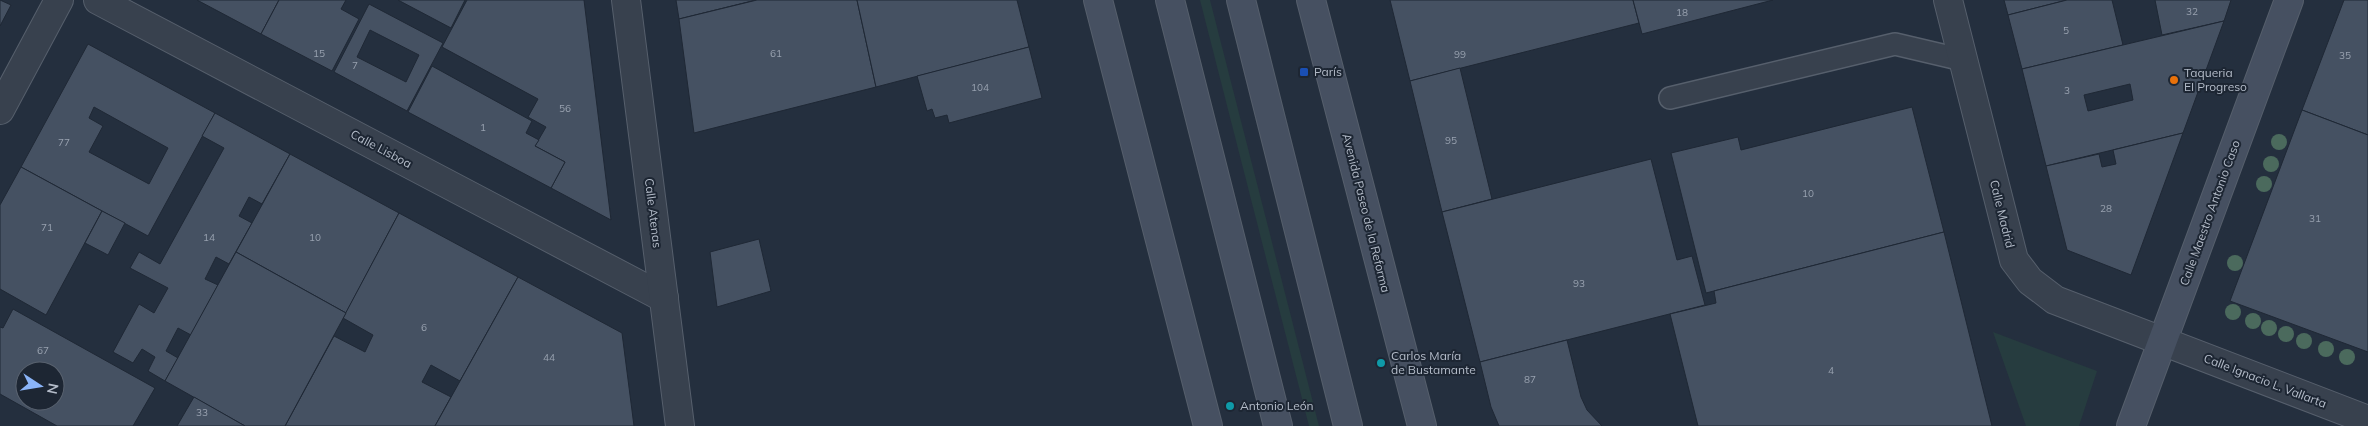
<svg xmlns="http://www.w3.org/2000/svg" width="2368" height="426" viewBox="0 0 2368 426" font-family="Mulish,sans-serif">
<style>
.green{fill:#263c3f}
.building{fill:#455162;stroke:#1f2835;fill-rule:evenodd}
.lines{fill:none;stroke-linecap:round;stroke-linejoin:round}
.lane-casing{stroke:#565f6c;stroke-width:24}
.street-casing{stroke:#565f6c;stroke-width:30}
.secondary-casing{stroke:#565f6c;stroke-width:30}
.lane{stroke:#38414e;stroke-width:21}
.street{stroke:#38414e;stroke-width:28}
.secondary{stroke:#465061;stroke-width:28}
.tree{fill:#4b6a5d}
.transit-dot{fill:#1a4fb4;stroke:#1d2633;stroke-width:2}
.food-dot{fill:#e8710a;stroke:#1d2633;stroke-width:2}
.culture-dot{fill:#0f9aa8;stroke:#1d2633;stroke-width:2}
.labels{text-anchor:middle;stroke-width:4;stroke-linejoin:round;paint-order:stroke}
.number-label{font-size:10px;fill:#98a1af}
.poi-label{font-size:12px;fill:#b4bcc9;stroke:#1d2633;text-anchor:start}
.street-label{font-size:12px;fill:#b4bcc9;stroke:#1d2633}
</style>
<rect width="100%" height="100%" fill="#242f3e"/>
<g class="green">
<path d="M1200,0H1210L1319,426H1309Z"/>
<path d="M1993,332L2097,371L2079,426H2026Z"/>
</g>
<g class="building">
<path d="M0,0L11,5L0,26Z"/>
<path d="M197,0H279L261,34Z"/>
<path d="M279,0H346L341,9L359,19L332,71L261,34Z"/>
<path d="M398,0H465L451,28Z"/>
<path d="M467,0H584L611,220L551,188L565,162L535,146L546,127L528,117L538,99L442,47Z"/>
<path d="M676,0H756L679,19Z"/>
<path d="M757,0H857L876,87L694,133L679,19Z"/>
<path d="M857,0H1017L1029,47L876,87Z"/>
<path d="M1390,0H1633L1639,23L1410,81Z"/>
<path d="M1633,0H1773L1642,34Z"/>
<path d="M2004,0H2067L2008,15Z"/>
<path d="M2067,0H2112L2123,45L2022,69L2008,15Z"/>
<path d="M2155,0H2231L2224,21L2162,35Z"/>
<path d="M2344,0H2368V135L2302,110Z"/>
<path d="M369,4L443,43L407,111L334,72ZM370,30L419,55L406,82L357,57Z"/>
<path d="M2224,21L2183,133L2046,166L2022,69ZM2130,84L2133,100L2088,111L2084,95Z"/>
<path d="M88,44L215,113L148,236L21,167ZM94,107L168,148L149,184L89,152L103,126L89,118Z"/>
<path d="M1029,47L1042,98L949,123L947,115L935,118L932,109L927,111L917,76Z"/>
<path d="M432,66L532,121L526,133L539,140L535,146L565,162L551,188L408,112Z"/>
<path d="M1460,68L1492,199L1442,212L1410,81Z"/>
<path d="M1912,107L1944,232L1706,293L1671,153L1738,137L1741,150Z"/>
<path d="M2302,110L2368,135V352L2230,301Z"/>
<path d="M215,113L290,154L262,204L249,197L239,216L252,223L229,264L216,257L205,279L218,285L191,335L178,328L166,351L178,358L165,381L148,371L155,357L142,349L133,363L113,352L139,304L154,313L168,288L130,268L139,252L160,264L224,148L202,136Z"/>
<path d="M2183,133L2131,275L2067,250L2046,166L2099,154L2102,167L2116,164L2113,150Z"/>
<path d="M290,154L399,213L346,313L236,252Z"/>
<path d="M1651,159L1677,260L1692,256L1705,305L1480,362L1442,212Z"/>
<path d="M21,167L102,211L46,315L0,289V205Z"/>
<path d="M102,211L125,223L108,255L85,243Z"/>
<path d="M399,213L518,277L460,381L431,365L422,382L451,397L435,426H285L334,336L365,352L373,335L343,318Z"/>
<path d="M1944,232L1992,426H1698L1670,314L1716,303L1714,291Z"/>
<path d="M759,239L771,291L717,307L710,252Z"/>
<path d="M236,252L346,313L285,426H245L165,381Z"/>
<path d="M518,277L622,333L634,426H435Z"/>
<path d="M13,309L155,388L133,426H57L0,394V327L3,328ZM25,371H55V401H25Z"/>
<path d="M1567,340L1581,397L1587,410L1602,426H1499L1491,407L1480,362Z"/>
<path d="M194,397L245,426H177Z"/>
</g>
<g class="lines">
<defs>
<path id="lane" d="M1670,98L1895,44L1963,60"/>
<g id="street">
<path d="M98,0L664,298"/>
<path d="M626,0L680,426"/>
<path d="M1948,0L2014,260L2030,281L2055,300L2368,420"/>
<path d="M0,110L59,0"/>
</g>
<g id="secondary">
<path d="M1098,0L1208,426"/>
<path d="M1170,0L1278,426"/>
<path d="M1241,0L1348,426"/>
<path d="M1311,0L1422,426"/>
<path d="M2131,426L2289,0"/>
</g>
</defs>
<use href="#lane" class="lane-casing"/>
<use href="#street" class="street-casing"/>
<use href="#secondary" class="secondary-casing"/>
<use href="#lane" class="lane"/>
<use href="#street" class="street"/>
<use href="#secondary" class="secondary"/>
</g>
<g class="tree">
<circle cx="2279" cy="142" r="8"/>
<circle cx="2271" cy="164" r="8"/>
<circle cx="2264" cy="184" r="8"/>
<circle cx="2235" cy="263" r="8"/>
<circle cx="2233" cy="312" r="8"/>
<circle cx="2253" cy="321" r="8"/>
<circle cx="2269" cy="328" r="8"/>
<circle cx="2286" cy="334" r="8"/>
<circle cx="2304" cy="341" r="8"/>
<circle cx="2326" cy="349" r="8"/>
<circle cx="2347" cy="357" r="8"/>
</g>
<rect class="transit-dot" x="1299" y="67" width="10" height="10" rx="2.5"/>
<circle class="food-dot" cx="2174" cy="80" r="5"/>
<g class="culture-dot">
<circle cx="1381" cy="363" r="5"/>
<circle cx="1230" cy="406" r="5"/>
</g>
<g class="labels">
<g class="number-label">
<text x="2192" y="15">32</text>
<text x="1682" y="16">18</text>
<text x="2066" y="34">5</text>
<text x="319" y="57">15</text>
<text x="776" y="57">61</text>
<text x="1460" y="58">99</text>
<text x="2345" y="59">35</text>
<text x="355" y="69">7</text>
<text x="980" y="91">104</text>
<text x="2067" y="94">3</text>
<text x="565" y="112">56</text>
<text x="483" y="131">1</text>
<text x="1451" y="144">95</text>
<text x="64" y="146">77</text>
<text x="1808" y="197">10</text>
<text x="2106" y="212">28</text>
<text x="2315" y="222">31</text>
<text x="47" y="231">71</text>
<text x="209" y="241">14</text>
<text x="315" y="241">10</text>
<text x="1579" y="287">93</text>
<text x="424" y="331">6</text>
<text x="43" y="354">67</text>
<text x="549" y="361">44</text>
<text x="1831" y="374">4</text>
<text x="1530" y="383">87</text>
<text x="202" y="416">33</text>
</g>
<g class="poi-label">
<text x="1314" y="76">París</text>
<text x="2184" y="77">Taqueria<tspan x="2184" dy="14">EI Progreso</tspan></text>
<text x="1391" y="360">Carlos María<tspan x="1391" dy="14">de Bustamante</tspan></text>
<text x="1240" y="410">Antonio León</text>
</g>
<g class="street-label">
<text transform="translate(381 149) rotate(28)" y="4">Calle Lisboa</text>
<text transform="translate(653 213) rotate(83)" y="4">Calle Atenas</text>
<text transform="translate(1366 213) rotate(76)" y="4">Avenida Paseo de la Reforma</text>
<text transform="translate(2210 213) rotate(-70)" y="4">Calle Maestro Antonio Caso</text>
<text transform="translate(2002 214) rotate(76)" y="4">Calle Madrid</text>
<text transform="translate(2265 381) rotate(21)" y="4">Calle Ignacio L. Vallarta</text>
</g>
</g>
<g transform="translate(40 386) rotate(102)"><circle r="24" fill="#1d2633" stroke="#59626f"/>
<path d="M0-4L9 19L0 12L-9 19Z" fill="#8ab4f8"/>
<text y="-8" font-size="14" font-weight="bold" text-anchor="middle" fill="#b4bcc9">N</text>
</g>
</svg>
